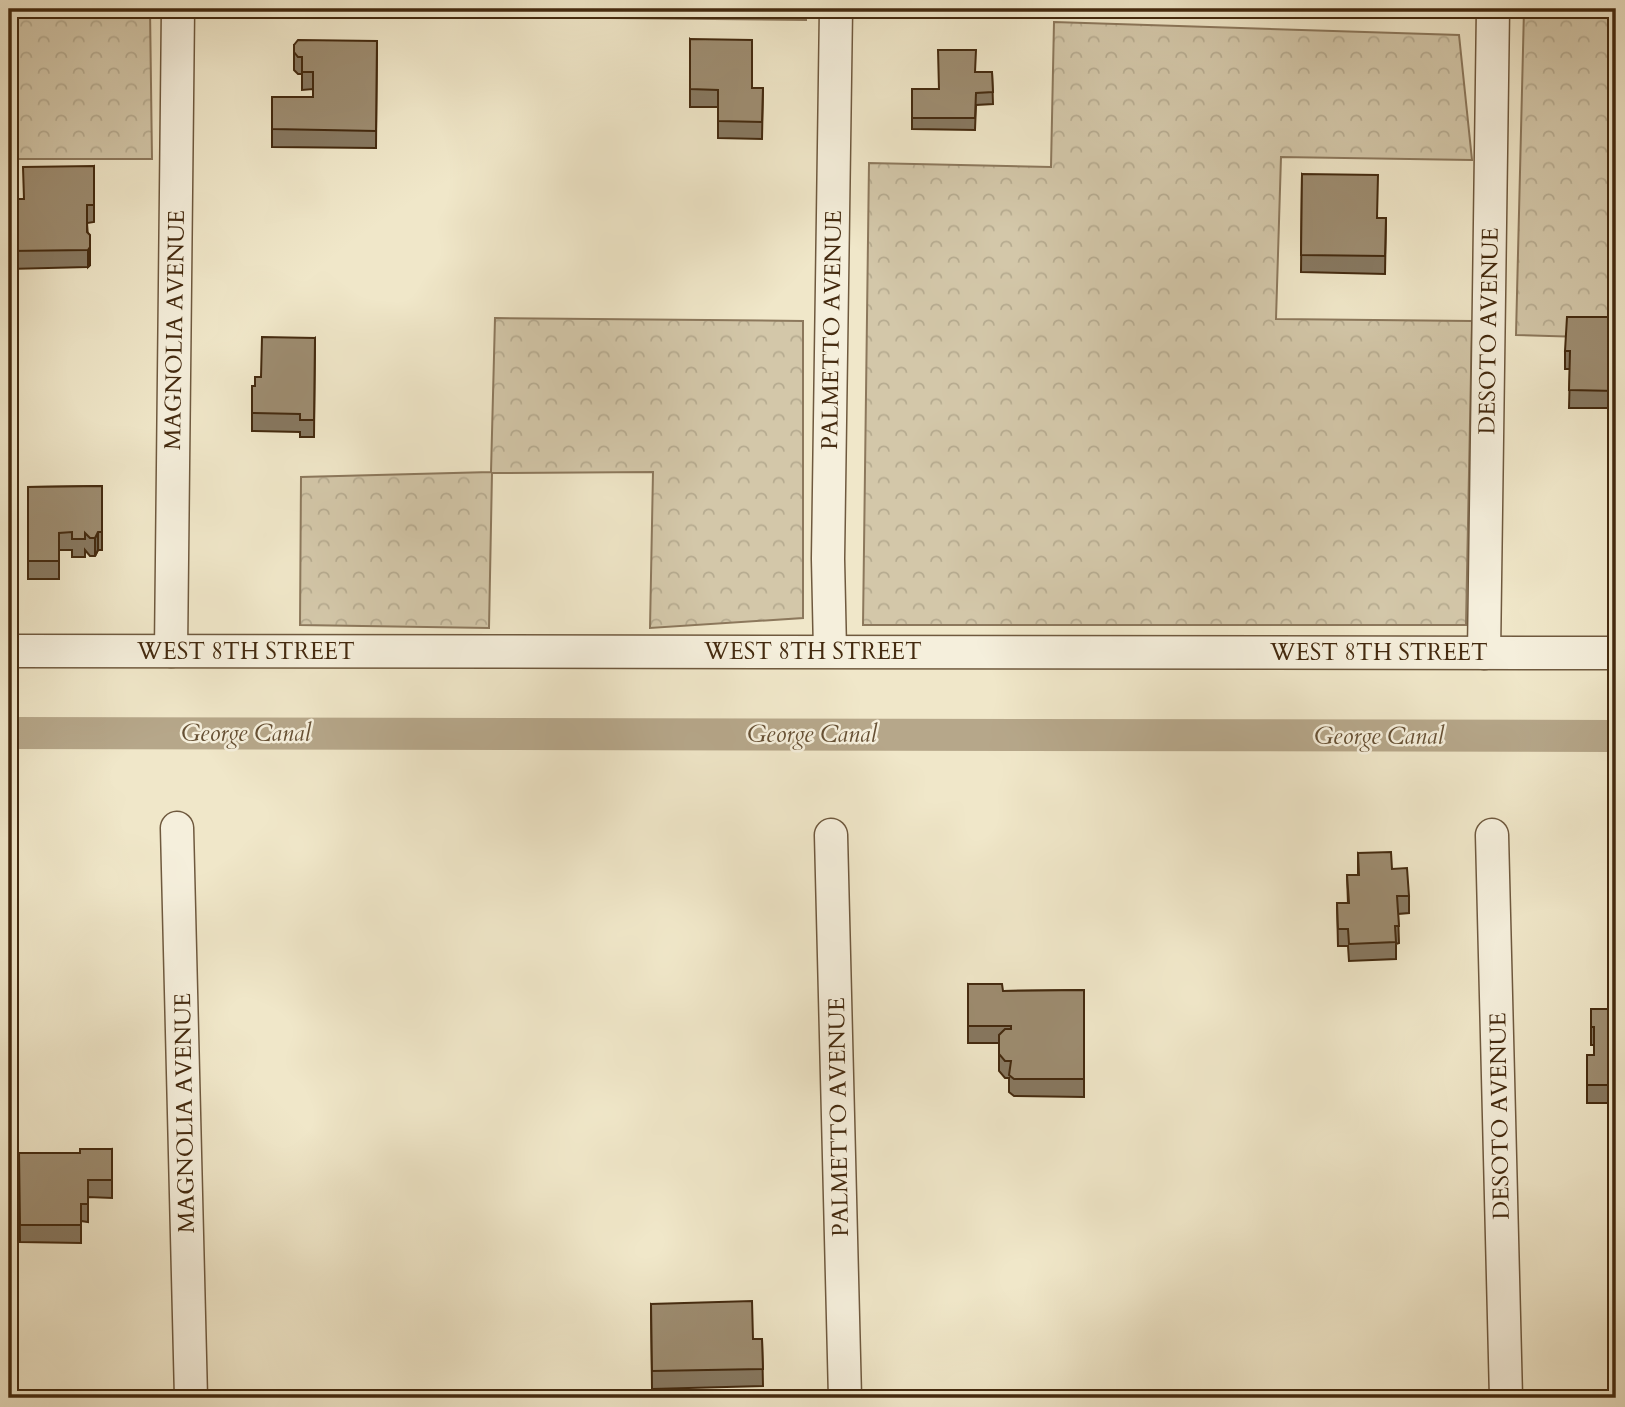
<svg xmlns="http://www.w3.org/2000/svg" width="1625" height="1407" viewBox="0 0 1625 1407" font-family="Cardo,serif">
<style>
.forest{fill:url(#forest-crowns);stroke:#8c785c;stroke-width:2}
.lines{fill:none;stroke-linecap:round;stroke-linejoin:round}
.canal{stroke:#b6a78a;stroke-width:32}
.street-casing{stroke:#6f593e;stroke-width:35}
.street{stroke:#f5efdc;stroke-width:32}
.wall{fill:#877860;stroke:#442a0f;stroke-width:2}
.shaded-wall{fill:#6e624e;stroke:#442a0f;stroke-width:2}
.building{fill:#9d8c70;stroke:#442a0f;stroke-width:2}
.labels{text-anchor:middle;stroke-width:5;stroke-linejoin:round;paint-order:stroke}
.street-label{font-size:23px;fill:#442a0f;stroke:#f5efdc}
.water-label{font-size:24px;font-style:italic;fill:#665034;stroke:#f5efdc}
</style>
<defs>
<pattern id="forest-crowns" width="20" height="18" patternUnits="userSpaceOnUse" patternTransform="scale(1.75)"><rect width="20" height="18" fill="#d3c7a9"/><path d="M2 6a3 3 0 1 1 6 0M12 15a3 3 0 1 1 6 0" fill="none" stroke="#b6ab90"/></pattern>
</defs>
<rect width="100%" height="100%" fill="#f0e7c9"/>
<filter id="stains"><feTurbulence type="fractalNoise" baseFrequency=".00286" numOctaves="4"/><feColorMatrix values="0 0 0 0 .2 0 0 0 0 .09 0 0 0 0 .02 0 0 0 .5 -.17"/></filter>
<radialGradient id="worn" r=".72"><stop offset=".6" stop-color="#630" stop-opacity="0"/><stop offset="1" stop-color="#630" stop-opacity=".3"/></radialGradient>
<g class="forest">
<path d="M9,9H150L152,159H9Z"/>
<path d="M202,9H806V20L202,14Z"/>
<path d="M1524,9H1616V338L1516,335Z"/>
<path d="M1054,22L1459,35L1472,160L1281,157L1276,319L1472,321L1466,625H863L869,163L1051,167Z"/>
<path d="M495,318L803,321V618L650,628L653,472L492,473L489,628L300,625L301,477L491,472Z"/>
</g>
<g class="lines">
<path class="canal" d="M9,733L1616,736"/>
<defs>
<g id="street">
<path d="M9,651L1616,653"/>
<path d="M171,651L178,9"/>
<path d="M830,651L828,559L836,9"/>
<path d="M1484,653L1493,9"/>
<path d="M177,828L191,1398"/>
<path d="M831,835L845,1398"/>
<path d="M1492,835L1506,1398"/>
</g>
</defs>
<use href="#street" class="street-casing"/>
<use href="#street" class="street"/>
</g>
<g class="wall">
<path d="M1317,9H1373V10Z"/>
<path d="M690,39L752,88H763L762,139L718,138V107H690Z"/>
<path d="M377,41L376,148L272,147V97H313V89L302,90V74H298L294,70V45Z"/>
<path d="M976,72H992L993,104L976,105L975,130L912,129V89H939Z"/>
<path d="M94,166V222L87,223L90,265L88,267L9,269V199H24Z"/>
<path d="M1302,174L1377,218H1386L1385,274L1301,272Z"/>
<path d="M1616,317V408H1569L1570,369H1565V351Z"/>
<path d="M315,338L314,437H300V432L252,431V386H255L261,377Z"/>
<path d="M102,486V550H98L95,556H90L85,550V557H72V550H59V579H28V487Z"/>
<path d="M1358,853L1392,869L1409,896V913L1398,914L1399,943L1396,944V959L1349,961L1348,946H1338L1337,903H1348L1347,875H1358Z"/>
<path d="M968,984L1003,991L1084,990V1097L1014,1096L1009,1092V1078H1005L999,1071V1043H968Z"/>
<path d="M1591,1009H1616V1103H1587V1055H1594V1045H1591Z"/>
<path d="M112,1149V1198L88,1197V1222L81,1221V1243L20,1242L19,1153H80Z"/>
<path d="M651,1304L753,1339H762L763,1386L652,1389Z"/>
</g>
<g class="shaded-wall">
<path d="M90,247V265L88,267V250Z"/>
<path d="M98,532V550L95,556V538Z"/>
</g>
<g class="building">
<path d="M690,39L752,40V88H763L762,122L718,121V90L690,89Z"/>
<path d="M298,40L377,41L376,131L272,129V97H313V72H302V57H298L294,52V45Z"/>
<path d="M938,50H976L975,72H992L993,92L976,93L975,118H912V89H939Z"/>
<path d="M94,166V205H87V232L90,235V247L88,250L9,251V199H24L23,167Z"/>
<path d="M1302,174L1378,175L1377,218H1386L1385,256L1301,255Z"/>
<path d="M1567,317H1616V391L1569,390L1570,351H1565Z"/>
<path d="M262,337L315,338L314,420H300V414L252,413V386H255V377H261Z"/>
<path d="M102,486V532H98L95,538H90L85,533V539H72V532L59,533V561H28V487Z"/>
<path d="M1391,852L1392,869L1407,868L1409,896H1397L1399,926H1395L1396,942L1349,944L1348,929H1338L1337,903H1349L1347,875H1359L1358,853Z"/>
<path d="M968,984H1002L1003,991L1084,990V1079H1014L1009,1075L1011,1061H1005L999,1054V1035L1005,1029H1011V1026H968Z"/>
<path d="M1591,1009H1616V1085H1587V1055H1594V1027H1591Z"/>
<path d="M80,1149H112V1180H88V1204H81V1225H20L19,1153H80Z"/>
<path d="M752,1301L753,1339H762L763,1369L652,1371L651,1304Z"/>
</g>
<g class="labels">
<g class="street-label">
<text transform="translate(174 330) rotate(-89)" y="8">MAGNOLIA AVENUE</text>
<text transform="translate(831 330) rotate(-89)" y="8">PALMETTO AVENUE</text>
<text transform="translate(1488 331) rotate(-89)" y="8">DESOTO AVENUE</text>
<text x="246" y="659">WEST 8TH STREET</text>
<text x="813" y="659">WEST 8TH STREET</text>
<text x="1379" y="660">WEST 8TH STREET</text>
<text transform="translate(184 1113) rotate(-91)" y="8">MAGNOLIA AVENUE</text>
<text transform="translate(1499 1116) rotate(-91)" y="8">DESOTO AVENUE</text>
<text transform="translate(838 1117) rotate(-91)" y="8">PALMETTO AVENUE</text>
</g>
<g class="water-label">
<text x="246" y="741">George Canal</text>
<text x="812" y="742">George Canal</text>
<text x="1379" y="744">George Canal</text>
</g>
</g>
<rect width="1625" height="1407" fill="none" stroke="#f0e7c9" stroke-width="35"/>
<rect x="10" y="10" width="1604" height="1386" fill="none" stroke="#442a0f" stroke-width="3.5"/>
<rect x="18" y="18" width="1590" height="1372" fill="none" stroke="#442a0f" stroke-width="2"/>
<rect width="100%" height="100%" filter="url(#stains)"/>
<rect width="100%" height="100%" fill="url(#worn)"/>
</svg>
